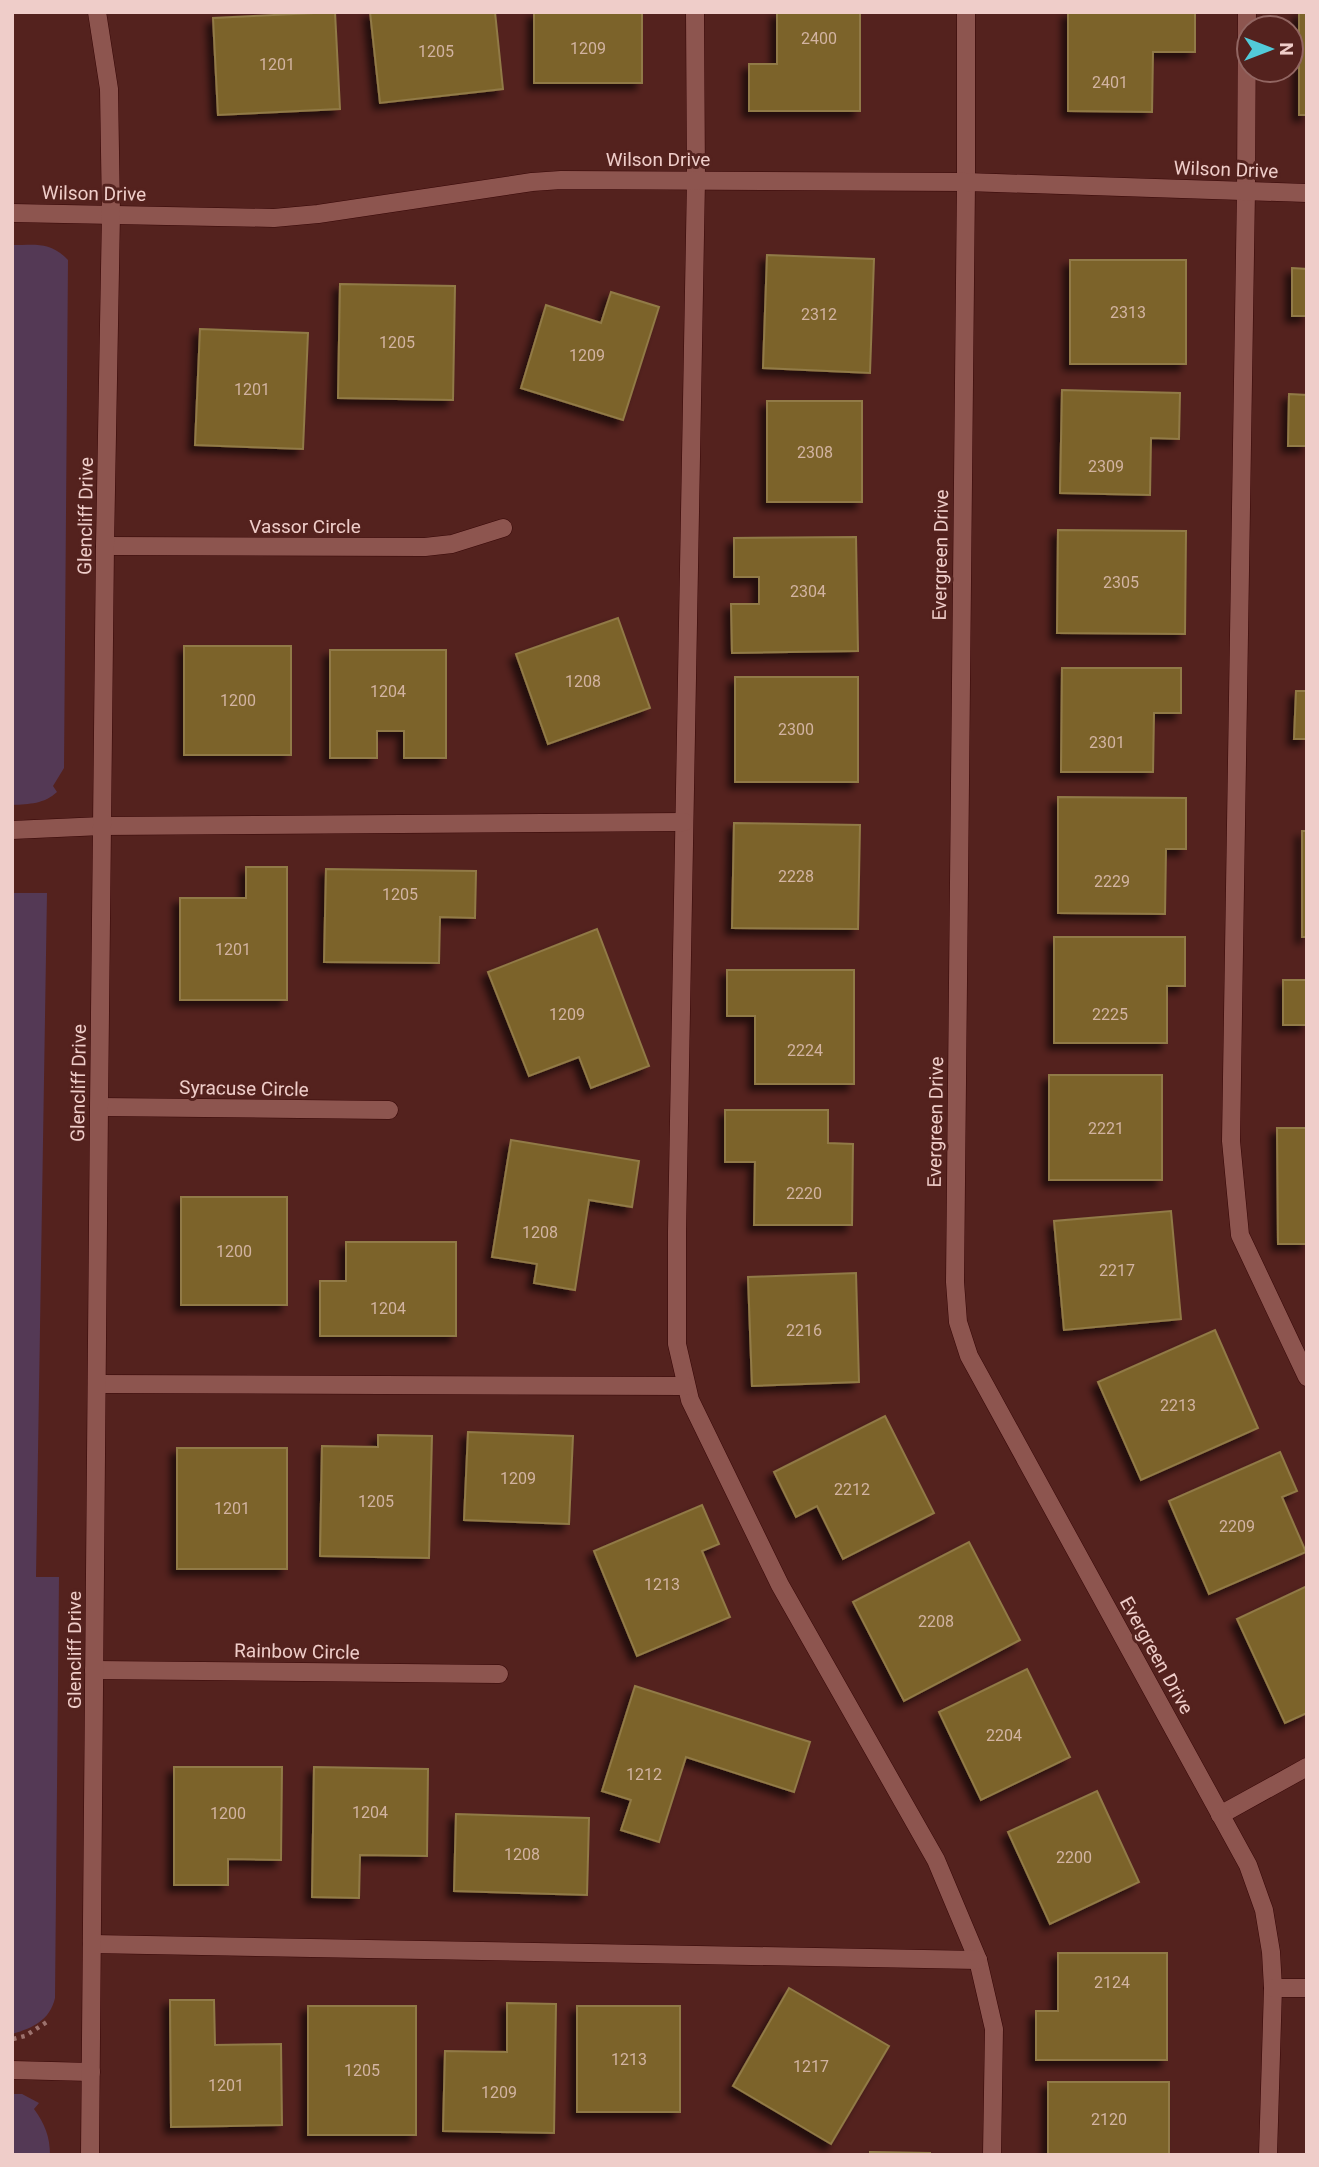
<svg xmlns="http://www.w3.org/2000/svg" width="1319" height="2167" viewBox="0 0 1319 2167" font-family="Roboto,sans-serif">
<style>
.green{fill:#543955}
.building{fill:#7c642a;stroke:#917a46;stroke-width:2;filter:url(#shadow)}
.lines{fill:none;stroke-linecap:round;stroke-linejoin:round}
.lane-casing{stroke:#370707;stroke-width:19}
.street-casing{stroke:#370707;stroke-width:19}
.secondary-casing{stroke:#370707;stroke-width:19}
.path{stroke:#9c726e;stroke-width:4.5;stroke-dasharray:3.5 5;stroke-linecap:butt}
.lane{stroke:#8d554f;stroke-width:18}
.street{stroke:#8d554f;stroke-width:18}
.secondary{stroke:#8d554f;stroke-width:18}
.labels{text-anchor:middle;stroke-width:6;stroke-linejoin:round;paint-order:stroke}
.number-label{font-size:16px;fill:#d2b3a1}
.street-label{font-size:19px;fill:#efcdc9;stroke:#54221e}
</style>
<defs>
<filter id="shadow"><feDropShadow dx="-6" dy="6" stdDeviation="3.5" flood-color="#0009"/></filter>
</defs>
<rect width="100%" height="100%" fill="#54221e"/>
<g class="green">
<path d="M12,245C36,245 50,241 68,260L64,768L53,786L57,792C44,804 30,804 12,805Z"/>
<path d="M12,893H47L36,1577H59L55,1998C50,2020 33,2028 12,2034Z"/>
<path d="M12,2094H22L39,2103L34,2109C45,2124 50,2137 50,2155H12Z"/>
</g>
<g class="building">
<path d="M335,12L340,109L218,115L213,18Z"/>
<path d="M370,12H495L503,89L380,103Z"/>
<rect x="534" y="12" width="108" height="71"/>
<path d="M777,12H860V111H749V64H777Z"/>
<path d="M1068,12H1195V52H1153L1152,112L1068,111Z"/>
<rect x="1299" y="12" width="8" height="103"/>
<path d="M767,255L874,259L870,373L763,368Z"/>
<rect x="1070" y="260" width="116" height="104"/>
<path d="M1292,268L1307,269V316H1292Z"/>
<path d="M340,284L455,286L453,400L338,398Z"/>
<path d="M611,292L659,307L623,420L521,388L546,305L601,323Z"/>
<path d="M200,329L308,333L303,449L195,445Z"/>
<path d="M1062,390L1180,393L1179,439L1151,438L1150,495L1060,493Z"/>
<path d="M1289,394L1307,395V446H1288Z"/>
<rect x="767" y="401" width="95" height="101"/>
<path d="M1058,530L1186,531L1185,634L1057,633Z"/>
<path d="M856,537L858,651L732,653L731,604H759V577H734V538Z"/>
<path d="M618,618L650,708L548,744L516,654Z"/>
<rect x="184" y="646" width="107" height="109"/>
<path d="M330,650H446V758H404V731H377V758H330Z"/>
<path d="M1062,668H1181V713H1154L1153,772H1061Z"/>
<rect x="735" y="677" width="123" height="105"/>
<path d="M1296,691H1307V739H1294Z"/>
<path d="M1058,797L1186,798V849H1166L1165,914L1058,913Z"/>
<path d="M734,823L860,825L858,929L732,928Z"/>
<rect x="1302" y="831" width="5" height="106"/>
<path d="M246,867H287V1000H180V898H246Z"/>
<path d="M326,869L476,871L475,918L440,917L439,963L324,962Z"/>
<path d="M597,929L649,1066L591,1088L579,1057L529,1076L488,972Z"/>
<path d="M1054,937H1185V986H1167V1043H1054Z"/>
<path d="M727,970H854V1084H755V1016H727Z"/>
<rect x="1283" y="980" width="24" height="45"/>
<rect x="1049" y="1075" width="113" height="105"/>
<path d="M725,1110H828V1143L853,1144L852,1225H754L755,1162H725Z"/>
<path d="M1277,1128H1307V1244H1278Z"/>
<path d="M511,1140L639,1161L632,1207L589,1200L575,1290L534,1283L537,1264L492,1257Z"/>
<rect x="181" y="1197" width="106" height="108"/>
<path d="M1171,1211L1181,1319L1064,1330L1054,1221Z"/>
<path d="M346,1242H456V1336H320V1281H346Z"/>
<path d="M856,1273L859,1382L752,1386L748,1277Z"/>
<path d="M1215,1330L1258,1428L1141,1480L1098,1382Z"/>
<path d="M885,1416L934,1513L843,1559L817,1506L796,1517L774,1472Z"/>
<path d="M468,1432L573,1436L569,1524L464,1520Z"/>
<path d="M378,1435L432,1436L429,1558L320,1556L322,1446L378,1447Z"/>
<rect x="177" y="1448" width="110" height="121"/>
<path d="M1280,1452L1297,1491L1282,1497L1306,1552L1209,1594L1169,1501Z"/>
<path d="M702,1505L719,1544L702,1551L730,1617L637,1656L594,1551Z"/>
<path d="M969,1542L1020,1640L904,1701L853,1602Z"/>
<path d="M1307,1586V1713L1285,1723L1237,1619Z"/>
<path d="M1027,1669L1070,1757L981,1800L939,1712Z"/>
<path d="M635,1686L810,1742L794,1792L686,1757L659,1842L621,1830L631,1800L602,1791Z"/>
<path d="M174,1767H282L281,1860L228,1859V1885H174Z"/>
<path d="M314,1767L428,1769L427,1856L360,1855L359,1898L312,1897Z"/>
<path d="M1097,1791L1139,1882L1050,1924L1008,1832Z"/>
<path d="M456,1814L589,1818L587,1895L454,1891Z"/>
<path d="M1058,1953H1167V2060H1036V2011H1058Z"/>
<path d="M789,1988L889,2046L831,2144L733,2086Z"/>
<path d="M170,2000H214L215,2045L281,2044L282,2125L171,2127Z"/>
<path d="M507,2003L556,2004L554,2133L443,2131L445,2051L507,2052Z"/>
<rect x="308" y="2006" width="108" height="129"/>
<rect x="577" y="2006" width="103" height="106"/>
<rect x="1048" y="2082" width="121" height="73"/>
<path d="M870,2152L930,2153V2155H870Z"/>
</g>
<g class="lines">
<defs>
<g id="lane">
<path d="M695,12L696,180L677,1232V1344L690,1400L780,1585L936,1860L978,1960L994,2029L992,2155"/>
<path d="M1247,12L1246,191L1231,1141L1240,1235L1307,1377"/>
<path d="M12,830L102,826L684,822"/>
<path d="M97,1384L686,1386"/>
<path d="M1220,1815L1307,1767"/>
<path d="M92,1944L978,1960"/>
<path d="M12,2070L91,2072"/>
</g>
<g id="street">
<path d="M966,12V182L955,1282L958,1322L969,1356L1248,1865L1264,1910L1271,1952L1273,1988L1268,2155"/>
<path d="M105,546L425,547L452,544L503,528"/>
<path d="M99,1107L389,1110"/>
<path d="M94,1670L499,1674"/>
<path d="M1273,1988H1307"/>
</g>
<g id="secondary">
<path d="M12,213L274,218L318,214L532,182L561,180L966,182L1307,193"/>
<path d="M90,2155L99,1107L105,546L111,214L109,89L97,12"/>
</g>
</defs>
<use href="#lane" class="lane-casing"/>
<use href="#street" class="street-casing"/>
<use href="#secondary" class="secondary-casing"/>
<path class="path" d="M13,2039L25,2036L50,2020"/>
<use href="#lane" class="lane"/>
<use href="#street" class="street"/>
<use href="#secondary" class="secondary"/>
</g>
<g class="labels">
<g class="number-label">
<text x="819" y="44">2400</text>
<text x="588" y="54">1209</text>
<text x="436" y="57">1205</text>
<text x="277" y="70">1201</text>
<text x="1110" y="88">2401</text>
<text x="1128" y="318">2313</text>
<text x="819" y="320">2312</text>
<text x="397" y="348">1205</text>
<text x="587" y="361">1209</text>
<text x="252" y="395">1201</text>
<text x="815" y="458">2308</text>
<text x="1106" y="472">2309</text>
<text x="1121" y="588">2305</text>
<text x="808" y="597">2304</text>
<text x="583" y="687">1208</text>
<text x="388" y="697">1204</text>
<text x="238" y="706">1200</text>
<text x="796" y="735">2300</text>
<text x="1107" y="748">2301</text>
<text x="796" y="882">2228</text>
<text x="1112" y="887">2229</text>
<text x="400" y="900">1205</text>
<text x="233" y="955">1201</text>
<text x="567" y="1020">1209</text>
<text x="1110" y="1020">2225</text>
<text x="805" y="1056">2224</text>
<text x="1106" y="1134">2221</text>
<text x="804" y="1199">2220</text>
<text x="540" y="1238">1208</text>
<text x="234" y="1257">1200</text>
<text x="1117" y="1276">2217</text>
<text x="388" y="1314">1204</text>
<text x="804" y="1336">2216</text>
<text x="1178" y="1411">2213</text>
<text x="518" y="1484">1209</text>
<text x="852" y="1495">2212</text>
<text x="376" y="1507">1205</text>
<text x="232" y="1514">1201</text>
<text x="1237" y="1532">2209</text>
<text x="662" y="1590">1213</text>
<text x="936" y="1627">2208</text>
<text x="1004" y="1741">2204</text>
<text x="644" y="1780">1212</text>
<text x="370" y="1818">1204</text>
<text x="228" y="1819">1200</text>
<text x="522" y="1860">1208</text>
<text x="1074" y="1863">2200</text>
<text x="1112" y="1988">2124</text>
<text x="629" y="2065">1213</text>
<text x="811" y="2072">1217</text>
<text x="362" y="2076">1205</text>
<text x="226" y="2091">1201</text>
<text x="499" y="2098">1209</text>
<text x="1109" y="2125">2120</text>
</g>
<g class="street-label">
<text x="658" y="166">Wilson Drive</text>
<text transform="translate(1226 169) rotate(2)" y="7">Wilson Drive</text>
<text transform="translate(94 193) rotate(1)" y="7">Wilson Drive</text>
<text transform="translate(85 516) rotate(-89)" y="7">Glencliff Drive</text>
<text x="305" y="533">Vassor Circle</text>
<text transform="translate(940 555) rotate(-89)" y="7">Evergreen Drive</text>
<text transform="translate(78 1083) rotate(-89)" y="7">Glencliff Drive</text>
<text transform="translate(244 1088) rotate(1)" y="7">Syracuse Circle</text>
<text transform="translate(935 1122) rotate(-89)" y="7">Evergreen Drive</text>
<text transform="translate(74 1650) rotate(-90)" y="7">Glencliff Drive</text>
<text transform="translate(297 1651) rotate(1)" y="7">Rainbow Circle</text>
<text transform="translate(1157 1655) rotate(61)" y="7">Evergreen Drive</text>
</g>
</g>
<rect width="1319" height="2167" fill="none" stroke="#efcdc9" stroke-width="28"/>
<g transform="translate(1270 49) rotate(90)"><circle r="33" fill="#54221e" stroke="#926662" stroke-width="2"/>
<path d="M0-5L12 26L0 18L-12 26Z" fill="#52cbd9"/>
<text y="-10" font-size="19" font-weight="bold" text-anchor="middle" fill="#efcdc9">N</text>
</g>
</svg>
